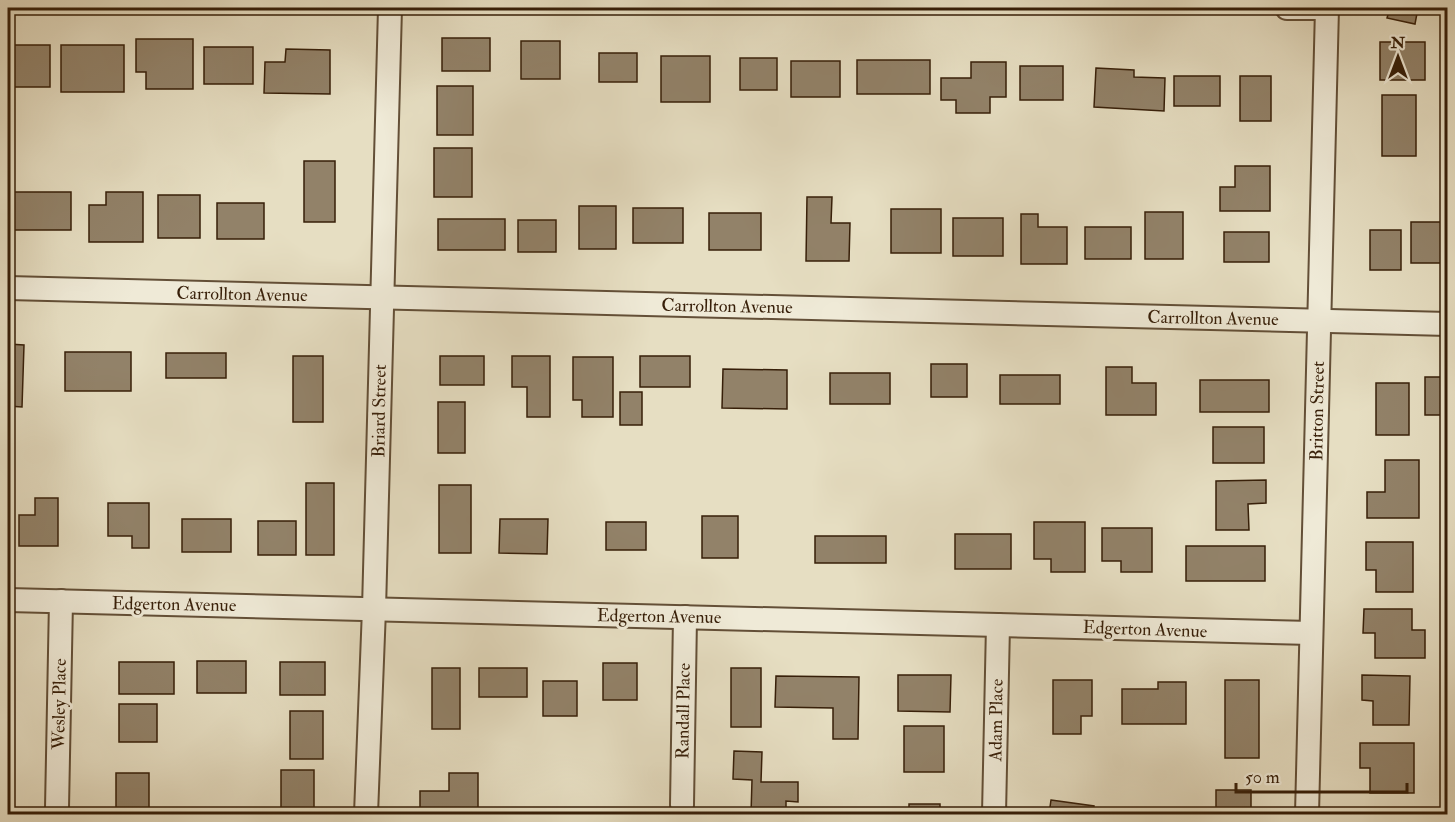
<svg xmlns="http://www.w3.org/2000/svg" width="1455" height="822" viewBox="0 0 1455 822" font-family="'IM FELL Double Pica',serif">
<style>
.building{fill:#928269;stroke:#371f09;stroke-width:1.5}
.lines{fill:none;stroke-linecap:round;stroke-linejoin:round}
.street-casing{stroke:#634f37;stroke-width:26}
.street{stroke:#efead7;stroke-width:22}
.labels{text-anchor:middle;stroke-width:6;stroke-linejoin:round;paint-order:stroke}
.street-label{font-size:18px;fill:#371f09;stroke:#efead7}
</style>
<rect width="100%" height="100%" fill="#e6dec2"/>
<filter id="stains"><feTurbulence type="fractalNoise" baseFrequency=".00333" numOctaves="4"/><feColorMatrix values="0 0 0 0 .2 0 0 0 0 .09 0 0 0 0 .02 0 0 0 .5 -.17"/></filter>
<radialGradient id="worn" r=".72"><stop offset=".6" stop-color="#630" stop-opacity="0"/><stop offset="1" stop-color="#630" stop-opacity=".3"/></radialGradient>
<g class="building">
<path d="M1390,8H1418L1415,24L1387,18Z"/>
<rect x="442" y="38" width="48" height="33"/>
<path d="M136,39H193V89H146V72H136Z"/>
<rect x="521" y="41" width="39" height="38"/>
<rect x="1380" y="42" width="45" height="38"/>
<rect x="10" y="45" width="40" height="42"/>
<rect x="61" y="45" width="63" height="47"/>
<rect x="204" y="47" width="49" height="37"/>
<path d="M286,49L330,50V94L264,93L265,62H285Z"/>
<rect x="599" y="53" width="38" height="29"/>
<rect x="661" y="56" width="49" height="46"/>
<rect x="740" y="58" width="37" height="32"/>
<rect x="857" y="60" width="73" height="34"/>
<rect x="791" y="61" width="49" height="36"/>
<path d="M971,62H1006V97H990V113H956V100H941V78H971Z"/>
<rect x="1020" y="66" width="43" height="34"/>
<path d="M1096,68L1134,70V77L1165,78L1164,111L1094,107Z"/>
<rect x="1174" y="76" width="46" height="30"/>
<rect x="1240" y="76" width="31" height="45"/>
<rect x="437" y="86" width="36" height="49"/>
<rect x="1382" y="95" width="34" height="61"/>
<rect x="434" y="148" width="38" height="49"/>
<rect x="304" y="161" width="31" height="61"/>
<path d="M1235,166H1270V211H1220V187H1235Z"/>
<rect x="10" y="192" width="61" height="38"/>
<path d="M106,192H143V242H89V205H106Z"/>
<rect x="158" y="195" width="42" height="43"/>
<path d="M807,197H832L831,223H850L849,261H806Z"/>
<rect x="217" y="203" width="47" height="36"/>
<rect x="579" y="206" width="37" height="43"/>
<rect x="633" y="208" width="50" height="35"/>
<rect x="891" y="209" width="50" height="44"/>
<rect x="1145" y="212" width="38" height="47"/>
<rect x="709" y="213" width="52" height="37"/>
<path d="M1021,214H1038V227H1067V264H1021Z"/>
<rect x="953" y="218" width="50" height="38"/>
<rect x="438" y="219" width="67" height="31"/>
<rect x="518" y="220" width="38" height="32"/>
<rect x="1411" y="222" width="37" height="41"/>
<rect x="1085" y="227" width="46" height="32"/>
<rect x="1370" y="230" width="31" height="40"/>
<rect x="1224" y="232" width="45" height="30"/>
<path d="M8,344L24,345L22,407L8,406Z"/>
<rect x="65" y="352" width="66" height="39"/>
<rect x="166" y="353" width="60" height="25"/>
<rect x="293" y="356" width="30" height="66"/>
<rect x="440" y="356" width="44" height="29"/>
<path d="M512,356H550V417H527V387H512Z"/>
<rect x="640" y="356" width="50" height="31"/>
<path d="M573,357H613V417H582V400H573Z"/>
<rect x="931" y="364" width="36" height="33"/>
<path d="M1106,367H1132V383H1156V415H1106Z"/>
<path d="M723,369L787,370V409L722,408Z"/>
<rect x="830" y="373" width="60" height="31"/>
<rect x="1000" y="375" width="60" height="29"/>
<path d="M1425,377H1448V431H1444V415H1425Z"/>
<rect x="1200" y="380" width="69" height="32"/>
<rect x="1376" y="383" width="33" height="52"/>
<rect x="620" y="392" width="22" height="33"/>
<rect x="438" y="402" width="27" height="51"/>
<rect x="1213" y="427" width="51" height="36"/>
<path d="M1385,460H1419V518H1367V492H1385Z"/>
<path d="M1266,480V503L1248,504L1249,530H1216V481Z"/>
<rect x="306" y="483" width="28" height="72"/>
<rect x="439" y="485" width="32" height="68"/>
<path d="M35,498H58V546H19V515H35Z"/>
<path d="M108,503H149V548H132V536H108Z"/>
<rect x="702" y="516" width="36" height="42"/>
<rect x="182" y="519" width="49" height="33"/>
<path d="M500,519H548L547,554L499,553Z"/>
<rect x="258" y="521" width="38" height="34"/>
<rect x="606" y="522" width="40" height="28"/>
<path d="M1034,522H1085V572H1051V559H1034Z"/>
<path d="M1102,528H1152V572H1121V561H1102Z"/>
<rect x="955" y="534" width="56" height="35"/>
<rect x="815" y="536" width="71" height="27"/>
<path d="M1366,542H1413V592H1376V570H1366Z"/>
<rect x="1186" y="546" width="79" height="35"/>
<path d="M1364,609H1412V630H1425V658H1375V633H1363Z"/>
<rect x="197" y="661" width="49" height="32"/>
<rect x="119" y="662" width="55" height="32"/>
<rect x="280" y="662" width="45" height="33"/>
<rect x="603" y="663" width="34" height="37"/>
<rect x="432" y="668" width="28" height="61"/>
<rect x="479" y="668" width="48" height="29"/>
<rect x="731" y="668" width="30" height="59"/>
<path d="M898,675H951L950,712L898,711Z"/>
<path d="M1362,675L1410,676L1409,725H1373V701L1362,700Z"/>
<path d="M776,676L859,677L858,739H833V708L775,707Z"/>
<path d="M1053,680H1092V716H1081V734H1053Z"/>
<rect x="1225" y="680" width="34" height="78"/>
<rect x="543" y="681" width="34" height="35"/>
<path d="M1158,682H1186V724H1122V689H1158Z"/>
<rect x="119" y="704" width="38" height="38"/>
<rect x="290" y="711" width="33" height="48"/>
<rect x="904" y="726" width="40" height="46"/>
<path d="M1360,743H1414V793H1370V768H1360Z"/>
<path d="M734,751L762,752L761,782H798V802L786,801V814H751L752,780L733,779Z"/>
<rect x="281" y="770" width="33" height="44"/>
<rect x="116" y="773" width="33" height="39"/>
<path d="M449,773H478V814H420V791H449Z"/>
<path d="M1216,790H1251V813L1260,814H1216Z"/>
<path d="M1051,800L1094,806L1093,814H1049Z"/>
<rect x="909" y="804" width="31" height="10"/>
</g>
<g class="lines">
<defs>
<g id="street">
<path d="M1287,8H1327"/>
<path d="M8,288L1448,324"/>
<path d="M8,600L1311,633"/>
<path d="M682,805L685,617"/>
<path d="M57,808L61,601"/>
<path d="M366,814L374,609L390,8"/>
<path d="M994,814L998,625"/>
<path d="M1307,814L1327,8"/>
</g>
</defs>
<use href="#street" class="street-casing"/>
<use href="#street" class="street"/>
</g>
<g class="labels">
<g class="street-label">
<text transform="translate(242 294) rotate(1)" y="6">Carrollton Avenue</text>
<text transform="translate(727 306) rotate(1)" y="6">Carrollton Avenue</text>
<text transform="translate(1213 318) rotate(1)" y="6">Carrollton Avenue</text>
<text transform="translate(379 411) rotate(-89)" y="6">Briard Street</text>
<text transform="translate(1317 411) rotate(-89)" y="6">Britton Street</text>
<text transform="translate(174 604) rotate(1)" y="6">Edgerton Avenue</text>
<text transform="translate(659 616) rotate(1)" y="6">Edgerton Avenue</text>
<text transform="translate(1145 629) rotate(2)" y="6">Edgerton Avenue</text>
<text transform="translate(59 704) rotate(-89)" y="6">Wesley Place</text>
<text transform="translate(683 711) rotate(-89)" y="6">Randall Place</text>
<text transform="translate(996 720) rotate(-89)" y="6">Adam Place</text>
</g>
</g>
<rect width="1455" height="822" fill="none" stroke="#e6dec2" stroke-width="30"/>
<rect x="9" y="9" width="1437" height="804" fill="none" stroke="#371f09" stroke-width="3"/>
<rect x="15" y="15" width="1425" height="792" fill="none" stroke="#371f09" stroke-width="1.5"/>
<g transform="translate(1398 57)" stroke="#efead7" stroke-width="4.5" paint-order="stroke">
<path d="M0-4.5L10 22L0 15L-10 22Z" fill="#371f09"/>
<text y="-9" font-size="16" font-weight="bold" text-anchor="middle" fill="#371f09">N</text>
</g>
<path d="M1236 783v9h171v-9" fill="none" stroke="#371f09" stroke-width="3"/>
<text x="1245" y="783" font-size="18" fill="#371f09" stroke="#efead7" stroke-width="4.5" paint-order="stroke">50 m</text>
<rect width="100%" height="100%" filter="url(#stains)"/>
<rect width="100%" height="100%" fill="url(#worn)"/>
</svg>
